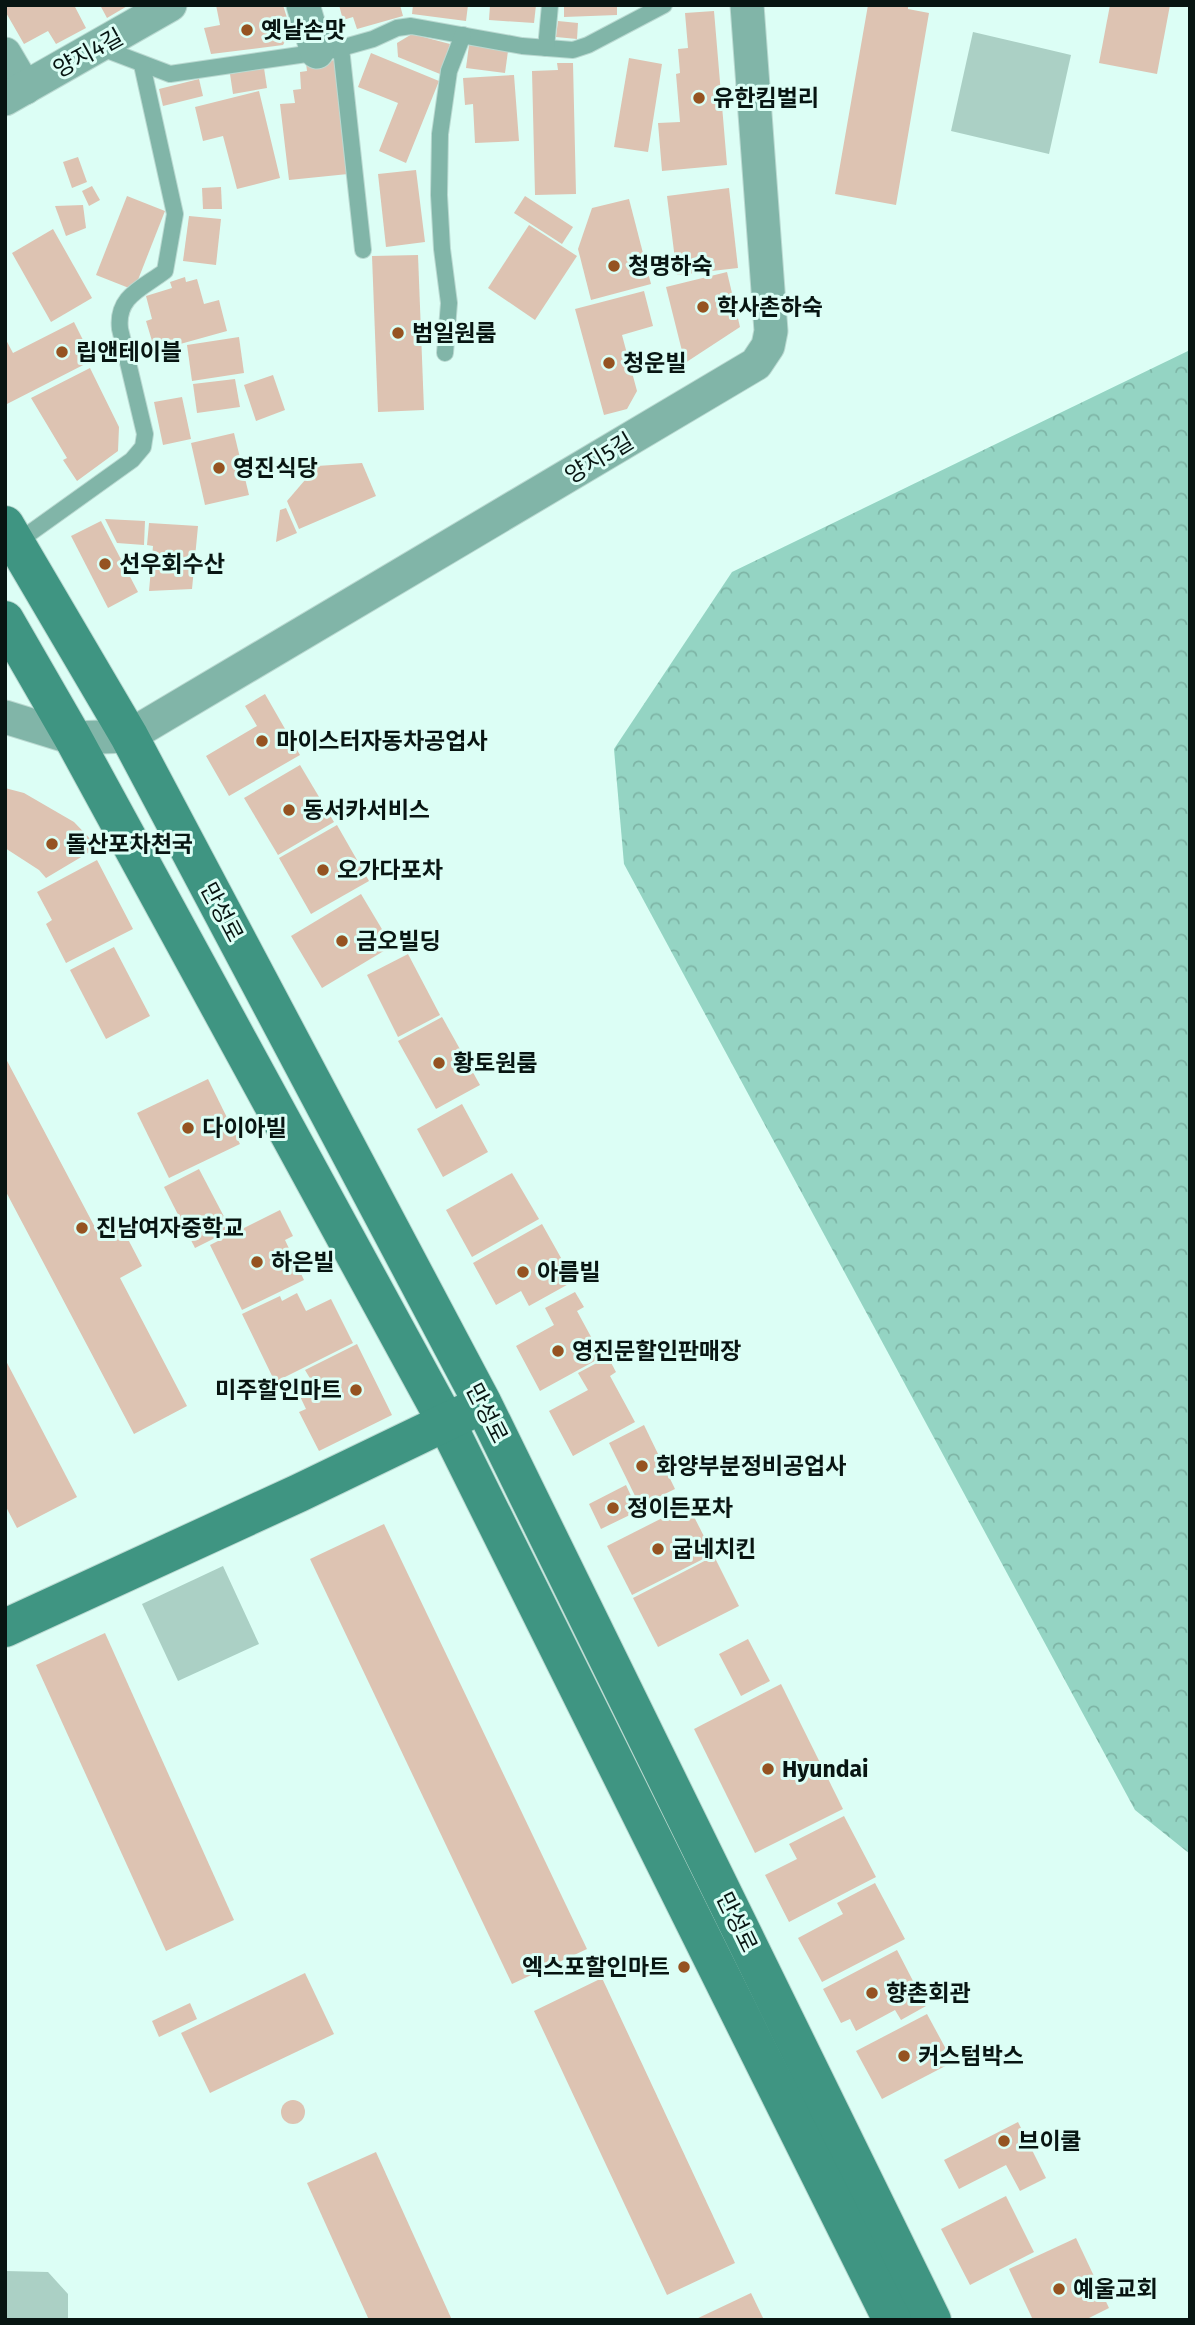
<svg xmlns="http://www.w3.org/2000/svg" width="1195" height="2325" viewBox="0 0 1195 2325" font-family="'Fira Sans','Noto Sans KR',sans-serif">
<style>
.green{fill:#abd0c5}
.forest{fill:url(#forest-crowns)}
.building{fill:#ddc3b2}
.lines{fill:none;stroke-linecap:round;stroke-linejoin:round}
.lane-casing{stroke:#bad9d1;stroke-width:18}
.street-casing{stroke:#bad9d1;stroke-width:35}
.secondary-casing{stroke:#bad9d1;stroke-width:40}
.lane{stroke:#81b5a8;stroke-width:16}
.street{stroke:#81b5a8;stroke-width:33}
.secondary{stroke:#3f9582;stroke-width:38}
.poi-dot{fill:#955321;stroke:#dcfef5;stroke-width:2.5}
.labels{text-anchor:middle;stroke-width:6;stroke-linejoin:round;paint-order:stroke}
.poi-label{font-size:23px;font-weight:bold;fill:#081512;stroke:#dcfef5;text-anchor:start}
.street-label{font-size:23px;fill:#081512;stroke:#dcfef5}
</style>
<defs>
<pattern id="forest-crowns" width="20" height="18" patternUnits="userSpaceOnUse" patternTransform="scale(1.75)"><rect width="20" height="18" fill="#94d4c3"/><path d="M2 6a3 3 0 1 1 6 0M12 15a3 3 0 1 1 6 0" fill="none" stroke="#7eb5a6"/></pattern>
</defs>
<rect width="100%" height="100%" fill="#dcfef5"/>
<g class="green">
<path d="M973,32L1071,55L1049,154L951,131Z"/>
<path d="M223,1566L259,1644L178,1681L142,1604Z"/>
<path d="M5,2271L48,2272L68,2294V2320H5Z"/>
</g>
<path class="forest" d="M1190,350V1854L1135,1810L624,864L614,749L732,572Z"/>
<g class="building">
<path d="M5,5H74L86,28L56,44L48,31L24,44L5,11Z"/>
<path d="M100,5H129L107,18Z"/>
<path d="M216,5H283L291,31L283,45L211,54L204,28L220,25Z"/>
<path d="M339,5H400L403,16L357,29L353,17L343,20Z"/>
<path d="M413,5H468L466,21L412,14Z"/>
<path d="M490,5H536L534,23L489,20Z"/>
<path d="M564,5H617V15L564,17Z"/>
<path d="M868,5H908V9L929,13L896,205L835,194Z"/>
<path d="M1110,5H1170L1157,74L1099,63Z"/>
<path d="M714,11L727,165L662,171L658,123L680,122L676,74L680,73L678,49L688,48L685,13Z"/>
<path d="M558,21L578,23L577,39L556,37Z"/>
<path d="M412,34L450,44L440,74L398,57L397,43Z"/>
<path d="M469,45L508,51L505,73L466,68Z"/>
<path d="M371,53L439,81L406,163L379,151L398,103L358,87Z"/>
<path d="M629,58L662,64L648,152L614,147Z"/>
<path d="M336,60L348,174L289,180L280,104L295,103L293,90L301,89L300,72L307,71L306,63Z"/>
<path d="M557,63H573L576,194L535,195L532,71L558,70Z"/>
<path d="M264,68L267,88L233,94L230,74Z"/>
<path d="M514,75L519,141L475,143L473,104L465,105L463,78Z"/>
<path d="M199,79L203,96L163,106L159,89Z"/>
<path d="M259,91L280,178L237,189L223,136L203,141L195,107Z"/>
<path d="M78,157L87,182L72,188L63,162Z"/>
<path d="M416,170L425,242L386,247L378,174Z"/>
<path d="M92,186L100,200L89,206L82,191Z"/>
<path d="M221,187L222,209H203L202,188Z"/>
<path d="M729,188L738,268L677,275L667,196Z"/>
<path d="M127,196L165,211L134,290L96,275Z"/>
<path d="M525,196L573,227L562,244L514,213Z"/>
<path d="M629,199L651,284L591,300L578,249L592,208Z"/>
<path d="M83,205L86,228L66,236L55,206Z"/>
<path d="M189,216L221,219L216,265L183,261Z"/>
<path d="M529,225L577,256L535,320L488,288Z"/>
<path d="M53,229L92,298L51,322L12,253Z"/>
<path d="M418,255L424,410L378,412L372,256Z"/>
<path d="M727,272L740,327L685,363L666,287Z"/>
<path d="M185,277L186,282L197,279L204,304L219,300L227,331L155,351L146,321L152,319L146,296L172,288L170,282Z"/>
<path d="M644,291L653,326L622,335L637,391L627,409L604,415L575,309Z"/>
<path d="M74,322L93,360L5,405V338L13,353Z"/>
<path d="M239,337L244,373L192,381L187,345Z"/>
<path d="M90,368L119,427L118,451L77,481L63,460L67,458L31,398Z"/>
<path d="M273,375L285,410L256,421L244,385Z"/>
<path d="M235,379L240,407L197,413L193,384Z"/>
<path d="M182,397L191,439L163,445L154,402Z"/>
<path d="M234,433L249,495L205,505L191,443Z"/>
<path d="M362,463L376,496L299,529L287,501L317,466Z"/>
<path d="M286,508L297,533L276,542L280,510Z"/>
<path d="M105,519L145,521L144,545L117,543Z"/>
<path d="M101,521L138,592L108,608L71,536Z"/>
<path d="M149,523L198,526L192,589L149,591L153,546L147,545Z"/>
<path d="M265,694L300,755L229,796L206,756L257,726L245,706Z"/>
<path d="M300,765L334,822L278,855L244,798Z"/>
<path d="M5,788L24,793L74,822L98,847L46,878L39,870L5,848Z"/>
<path d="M337,825L369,881L311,914L279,858Z"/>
<path d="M97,860L133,929L66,963L46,924L52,920L37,892Z"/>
<path d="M361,894L392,946L322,988L291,936Z"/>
<path d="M114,947L150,1016L106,1039L70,970Z"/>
<path d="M408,954L440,1015L398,1037L367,975Z"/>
<path d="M442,1017L480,1085L436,1109L398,1041Z"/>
<path d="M5,1057L98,1233L119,1222L142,1266L120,1278L187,1406L134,1434L5,1190Z"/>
<path d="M208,1079L240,1144L169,1178L137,1113Z"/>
<path d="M462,1104L488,1152L443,1177L417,1129Z"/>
<path d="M199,1169L231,1230L195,1248L164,1187Z"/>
<path d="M512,1173L539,1219L472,1257L446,1210Z"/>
<path d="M280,1210L293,1236L285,1240L304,1280L242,1310L210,1245Z"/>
<path d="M542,1224L574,1281L529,1306L521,1291L496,1305L473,1263Z"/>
<path d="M575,1292L584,1307L577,1311L602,1357L540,1391L516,1346L554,1325L545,1308Z"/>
<path d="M297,1293L306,1311L331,1299L353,1343L275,1382L242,1314L280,1296L282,1301Z"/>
<path d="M357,1344L392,1415L319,1451L299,1412L306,1409L296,1388L311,1380L305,1370Z"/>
<path d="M608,1357L616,1372L610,1376L635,1422L573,1456L549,1411L588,1390L578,1373Z"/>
<path d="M5,1359L77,1497L17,1528L5,1505Z"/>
<path d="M644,1425L675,1489L640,1506L609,1443Z"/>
<path d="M626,1485L638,1511L601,1529L589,1504Z"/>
<path d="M688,1505L713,1554L632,1595L607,1546Z"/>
<path d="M384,1524L587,1949L512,1984L310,1559Z"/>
<path d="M714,1556L739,1606L658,1647L633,1598Z"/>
<path d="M105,1633L234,1920L166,1951L36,1665Z"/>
<path d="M748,1639L770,1681L741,1696L719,1654Z"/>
<path d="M781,1684L843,1809L755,1853L694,1729Z"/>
<path d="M844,1816L876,1877L789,1922L765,1875L797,1859L789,1844Z"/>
<path d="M875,1883L905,1939L822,1982L798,1938L843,1914L837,1903Z"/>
<path d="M897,1950L926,2006L901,2020L895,2010L856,2031L850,2019L841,2023L823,1989Z"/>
<path d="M305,1973L334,2034L210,2093L181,2033Z"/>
<path d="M602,1978L735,2263L667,2295L534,2011Z"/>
<path d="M190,2003L197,2019L159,2037L152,2021Z"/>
<path d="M927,2014L953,2062L882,2099L856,2051Z"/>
<circle cx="293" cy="2112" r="12"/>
<path d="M1018,2122L1046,2178L1020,2191L1006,2165L959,2189L944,2160Z"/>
<path d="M376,2152L452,2320H369L307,2183Z"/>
<path d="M1006,2196L1034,2252L970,2285L941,2229Z"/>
<path d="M1076,2238L1109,2308L1085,2320H1033L1009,2269Z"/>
<path d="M751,2293L764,2320H694Z"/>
</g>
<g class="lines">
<defs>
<g id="lane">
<path d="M99,47L170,74L334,50L373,39L397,28L411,26L522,46L573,50L588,45L664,5"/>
<path d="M341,48L363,250"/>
<path d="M546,48L550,5"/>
<path d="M445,353L449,303L442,249L439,195L440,134L449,71L463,35"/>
<path d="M16,543L132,460L143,447L145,434L120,329C116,296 143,288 165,271L175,214L142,65"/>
</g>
<g id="street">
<path d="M303,5L317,52"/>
<path d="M5,54L25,88"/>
<path d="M5,99L170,5"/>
<path d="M5,717L73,738L129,736L756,364L768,346L771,331L747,5"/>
</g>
<g id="secondary">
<path d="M5,525L129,736L483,1404L932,2320"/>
<path d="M5,620L73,738L446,1422L892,2320"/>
<path d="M5,1628L299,1493L469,1411"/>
</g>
</defs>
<use href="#lane" class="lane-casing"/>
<use href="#street" class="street-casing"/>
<use href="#secondary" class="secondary-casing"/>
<use href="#lane" class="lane"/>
<use href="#street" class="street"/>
<use href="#secondary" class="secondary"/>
</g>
<g class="poi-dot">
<circle cx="247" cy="30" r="7"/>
<circle cx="699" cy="98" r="7"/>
<circle cx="614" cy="266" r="7"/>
<circle cx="703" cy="307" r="7"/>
<circle cx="398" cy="333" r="7"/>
<circle cx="62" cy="352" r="7"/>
<circle cx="609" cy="363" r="7"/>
<circle cx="219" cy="468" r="7"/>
<circle cx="105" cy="564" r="7"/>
<circle cx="262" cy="741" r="7"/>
<circle cx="289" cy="810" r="7"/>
<circle cx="52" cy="844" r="7"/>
<circle cx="323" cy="870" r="7"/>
<circle cx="342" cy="941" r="7"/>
<circle cx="439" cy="1063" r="7"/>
<circle cx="188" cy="1128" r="7"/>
<circle cx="82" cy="1228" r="7"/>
<circle cx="257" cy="1262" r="7"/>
<circle cx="523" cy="1272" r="7"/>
<circle cx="558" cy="1351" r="7"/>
<circle cx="356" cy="1390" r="7"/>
<circle cx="642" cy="1466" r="7"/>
<circle cx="613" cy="1508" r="7"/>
<circle cx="658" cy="1549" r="7"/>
<circle cx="768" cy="1769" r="7"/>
<circle cx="684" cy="1967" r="7"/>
<circle cx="872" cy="1993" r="7"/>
<circle cx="904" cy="2056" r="7"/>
<circle cx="1004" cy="2141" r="7"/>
<circle cx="1059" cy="2289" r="7"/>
</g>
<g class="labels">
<g class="poi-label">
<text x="261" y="38">옛날손맛</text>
<text x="713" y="106">유한킴벌리</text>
<text x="628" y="274">청명하숙</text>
<text x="717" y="315">학사촌하숙</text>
<text x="412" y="341">범일원룸</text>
<text x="76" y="360">립앤테이블</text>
<text x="623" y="371">청운빌</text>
<text x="233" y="476">영진식당</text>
<text x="119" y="572">선우회수산</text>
<text x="276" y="749">마이스터자동차공업사</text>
<text x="303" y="818">동서카서비스</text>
<text x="66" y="852">돌산포차천국</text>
<text x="337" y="878">오가다포차</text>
<text x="356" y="949">금오빌딩</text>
<text x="453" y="1071">황토원룸</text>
<text x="202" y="1136">다이아빌</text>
<text x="96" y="1236">진남여자중학교</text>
<text x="271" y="1270">하은빌</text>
<text x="537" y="1280">아름빌</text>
<text x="572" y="1359">영진문할인판매장</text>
<text x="342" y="1398" text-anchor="end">미주할인마트</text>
<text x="656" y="1474">화양부분정비공업사</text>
<text x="627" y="1516">정이든포차</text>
<text x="672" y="1557">굽네치킨</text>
<text x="782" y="1777">Hyundai</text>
<text x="670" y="1975" text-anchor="end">엑스포할인마트</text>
<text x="886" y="2001">향촌회관</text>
<text x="918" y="2064">커스텀박스</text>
<text x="1018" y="2149">브이쿨</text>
<text x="1073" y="2297">예울교회</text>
</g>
<g class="street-label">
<text transform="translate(88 53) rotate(-29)" y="8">양지4길</text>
<text transform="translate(599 458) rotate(-31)" y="8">양지5길</text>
<text transform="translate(222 912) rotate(62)" y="8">만성로</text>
<text transform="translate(487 1413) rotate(63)" y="8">만성로</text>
<text transform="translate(737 1922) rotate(64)" y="8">만성로</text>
</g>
</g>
<rect width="1195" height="2325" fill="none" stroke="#081512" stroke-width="14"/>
</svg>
